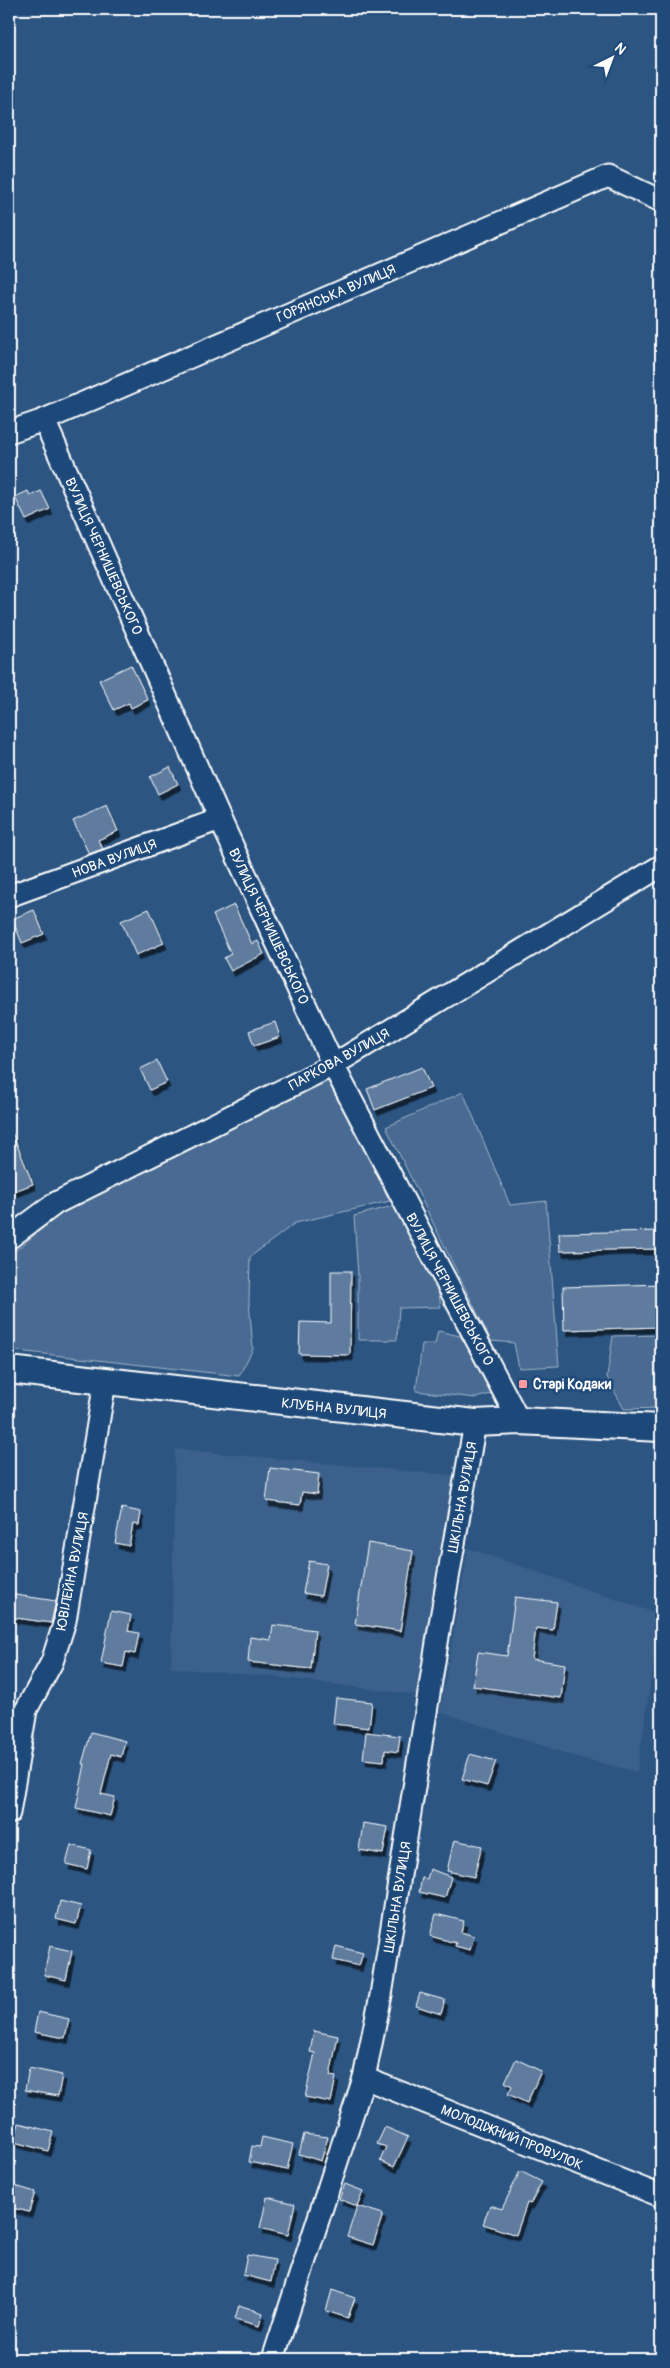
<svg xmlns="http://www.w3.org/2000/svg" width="670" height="2368" viewBox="0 0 670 2368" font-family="Pangolin,sans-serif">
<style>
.built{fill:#3b618b}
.green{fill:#486b92;stroke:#a4b5c8}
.building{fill:#5e7c9f;stroke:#fff;filter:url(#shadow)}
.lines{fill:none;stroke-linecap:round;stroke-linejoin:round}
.minor-casing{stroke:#fff;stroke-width:25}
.tertiary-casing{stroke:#fff;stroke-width:30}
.minor{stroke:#1f4a7a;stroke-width:21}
.tertiary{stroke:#1f4a7a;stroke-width:26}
.poi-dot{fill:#ff9aa2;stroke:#1f4a7a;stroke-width:2}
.labels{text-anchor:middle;stroke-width:5;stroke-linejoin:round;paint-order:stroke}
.street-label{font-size:14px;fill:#fff;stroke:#1f4a7a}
.poi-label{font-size:14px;font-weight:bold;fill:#fff;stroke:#1f4a7a;text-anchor:start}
</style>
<defs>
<filter id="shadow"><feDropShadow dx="3" dy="5.5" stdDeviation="0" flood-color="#0009"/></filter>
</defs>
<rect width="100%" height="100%" fill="#2c5582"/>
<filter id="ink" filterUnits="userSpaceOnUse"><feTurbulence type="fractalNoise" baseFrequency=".02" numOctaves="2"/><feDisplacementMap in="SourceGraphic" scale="10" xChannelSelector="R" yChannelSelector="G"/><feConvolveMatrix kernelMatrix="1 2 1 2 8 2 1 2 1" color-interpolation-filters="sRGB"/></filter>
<g filter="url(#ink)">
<g class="built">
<path d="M175,1449L459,1476L417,1695L276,1677L171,1668Z"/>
<path d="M468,1548L661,1615L637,1772L577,1757L440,1712Z"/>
</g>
<g class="green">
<path d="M327,1074L390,1201L295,1223L250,1257L249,1301L253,1349L239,1376L9,1350V1256L67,1208Z"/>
<path d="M463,1092L510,1205L546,1201L559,1366L519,1368L514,1343L491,1341L386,1127Z"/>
<path d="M393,1206L436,1276L441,1307L399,1308L397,1340H358V1277L354,1216Z"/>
<path d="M438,1331L460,1336L486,1374L491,1394L475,1398L416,1391L422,1344H435Z"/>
<path d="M661,1335V1408L624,1409L607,1377L613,1336Z"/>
</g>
<g class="building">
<path d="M28,491L30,496L41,491L50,509L26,520L15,497Z"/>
<path d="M131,665L148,700L131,708L129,703L114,710L99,680Z"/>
<path d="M170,767L178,784L158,794L150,777Z"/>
<path d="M107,806L118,831L98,840L103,849L89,854L73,821Z"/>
<path d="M234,905L252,944L258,941L264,954L231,971L224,958L231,954L213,915Z"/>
<path d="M149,909L164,943L136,955L121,921Z"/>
<path d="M34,910L44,934L22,943L12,919Z"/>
<path d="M275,1022L280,1037L254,1046L249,1031Z"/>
<path d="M157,1061L167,1082L150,1090L140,1069Z"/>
<path d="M422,1067L431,1088L375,1110L367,1089Z"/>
<path d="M9,1125L33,1184L12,1192L9,1183Z"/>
<path d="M661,1231V1249L560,1251L559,1233Z"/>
<path d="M331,1271H351L350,1355L299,1354L300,1322L331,1323Z"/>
<path d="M661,1284V1327L564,1330L563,1287Z"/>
<path d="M270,1468L319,1474L317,1494L302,1492L300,1505L266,1501Z"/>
<path d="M122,1508L141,1512L139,1525L133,1524L129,1546L115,1543Z"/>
<path d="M368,1543L413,1551L400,1631L355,1624Z"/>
<path d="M309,1561L327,1564L321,1596L303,1593Z"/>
<path d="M9,1594L56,1601L51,1623L9,1617Z"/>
<path d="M515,1597L557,1602L553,1630L536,1628L532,1659L565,1664L561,1698L473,1686L478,1652L507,1656Z"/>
<path d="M111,1611L131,1615L128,1631L139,1633L135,1654L126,1652L123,1667L101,1663Z"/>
<path d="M273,1625L315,1630L311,1669L248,1662L250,1637L271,1640Z"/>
<path d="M336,1698L372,1702L369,1728L333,1724Z"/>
<path d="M91,1732L125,1741L121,1757L111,1754L101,1794L115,1797L110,1816L76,1808L85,1764H82Z"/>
<path d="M366,1732L400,1736L398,1752L385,1750L384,1761L363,1759Z"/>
<path d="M470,1754L496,1761L487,1786L462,1779Z"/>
<path d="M363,1823L388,1827L383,1854L359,1850Z"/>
<path d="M454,1840L482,1846L474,1877L447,1871Z"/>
<path d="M71,1845L91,1850L87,1869L66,1864Z"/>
<path d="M430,1869L451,1877L445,1898L419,1892L422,1878L427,1879Z"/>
<path d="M60,1901L81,1906L76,1924L56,1919Z"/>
<path d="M436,1914L464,1921L461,1932L474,1936L470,1950L455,1946L456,1943L430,1936Z"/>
<path d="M50,1946L72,1951L66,1980L44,1975Z"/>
<path d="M336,1946L363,1953L359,1966L333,1960Z"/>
<path d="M420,1993L445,2000L441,2014L416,2006Z"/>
<path d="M38,2012L69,2019L65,2038L34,2032Z"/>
<path d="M314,2031L338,2036L330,2076L336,2077L331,2102L305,2097L315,2053L310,2052Z"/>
<path d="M516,2059L541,2071L527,2103L508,2094L512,2086L505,2082Z"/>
<path d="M29,2068L62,2075L58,2096L25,2090Z"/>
<path d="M19,2123L53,2132L48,2151L14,2142Z"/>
<path d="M385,2127L408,2137L394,2167L380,2161L386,2147L377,2144Z"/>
<path d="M304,2134L328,2137L321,2161L299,2154Z"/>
<path d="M262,2137L293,2144L287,2170L249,2162L252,2146L260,2147Z"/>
<path d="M520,2171L542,2182L530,2204L527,2203L516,2235L483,2224L490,2205L502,2209Z"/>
<path d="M9,2184L35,2192L29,2212L9,2207Z"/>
<path d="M345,2184L363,2191L357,2206L339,2199Z"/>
<path d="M267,2197L295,2204L288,2235L260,2228Z"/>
<path d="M357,2206L383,2214L373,2245L347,2237Z"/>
<path d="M247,2255L275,2260L271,2282L243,2275Z"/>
<path d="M332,2290L355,2298L348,2318L326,2311Z"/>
<path d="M239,2305L263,2313L259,2326L235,2319Z"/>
</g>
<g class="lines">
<defs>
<g id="minor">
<path d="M44,420L220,819L333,1065L519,1421"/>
<path d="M9,432L44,420L608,176L661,201"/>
<path d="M9,896L220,819"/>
<path d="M9,1238L56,1203L333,1065L661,866"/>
<path d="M9,1813L26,1710L52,1662L65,1621L105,1382"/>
<path d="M364,2078L661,2196"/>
<path d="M273,2359L364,2078L381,1995L440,1624L475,1423"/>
</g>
<path id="tertiary" d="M9,1370L475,1423L519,1421L661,1428"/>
</defs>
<use href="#minor" class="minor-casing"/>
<use href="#tertiary" class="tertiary-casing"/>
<use href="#minor" class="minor"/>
<use href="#tertiary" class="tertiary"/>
</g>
</g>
<rect class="poi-dot" x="518" y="1379" width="10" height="10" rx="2.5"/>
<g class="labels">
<g class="street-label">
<text transform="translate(336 293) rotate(-23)" y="5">ГОРЯНСЬКА ВУЛИЦЯ</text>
<text transform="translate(104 556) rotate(66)" y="5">ВУЛИЦЯ ЧЕРНИШЕВСЬКОГО</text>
<text transform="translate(114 858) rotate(-20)" y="5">НОВА ВУЛИЦЯ</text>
<text transform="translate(269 926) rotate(65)" y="5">ВУЛИЦЯ ЧЕРНИШЕВСЬКОГО</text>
<text transform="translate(339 1059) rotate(-29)" y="5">ПАРКОВА ВУЛИЦЯ</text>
<text transform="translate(450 1289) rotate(62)" y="5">ВУЛИЦЯ ЧЕРНИШЕВСЬКОГО</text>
<text transform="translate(334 1408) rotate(6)" y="5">КЛУБНА ВУЛИЦЯ</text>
<text transform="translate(462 1497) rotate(-80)" y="5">ШКІЛЬНА ВУЛИЦЯ</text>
<text transform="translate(72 1571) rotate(-79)" y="5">ЮВІЛЕЙНА ВУЛИЦЯ</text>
<text transform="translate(397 1897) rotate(-81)" y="5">ШКІЛЬНА ВУЛИЦЯ</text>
<text transform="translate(512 2137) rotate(22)" y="5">МОЛОДІЖНИЙ ПРОВУЛОК</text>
</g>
<g class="poi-label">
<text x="533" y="1389">Старі Кодаки</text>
</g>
</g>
<rect width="670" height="2368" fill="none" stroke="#1f4a7a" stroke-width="30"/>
<rect x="15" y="15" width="640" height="2338" fill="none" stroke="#fff" stroke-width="2" filter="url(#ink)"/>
<g transform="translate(612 58) rotate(42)" stroke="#1f4a7a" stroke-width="4" paint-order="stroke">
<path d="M0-4L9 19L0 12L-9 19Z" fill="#ffffff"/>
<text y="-8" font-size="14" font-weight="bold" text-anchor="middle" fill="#ffffff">N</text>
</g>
</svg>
